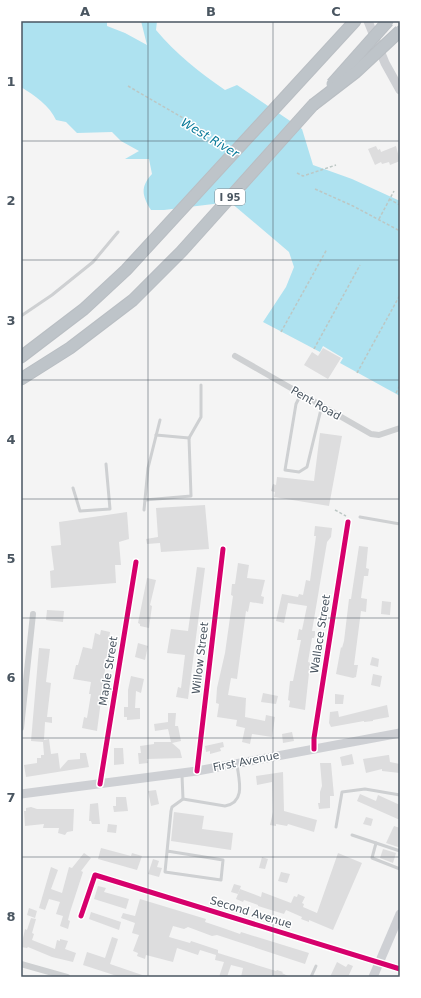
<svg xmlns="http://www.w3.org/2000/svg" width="421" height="998" viewBox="0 0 421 998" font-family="'DejaVu Sans',sans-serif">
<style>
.water{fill:#aee2f0}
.building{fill:#ddddde}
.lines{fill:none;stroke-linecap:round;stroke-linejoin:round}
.highway-casing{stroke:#b9bec3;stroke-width:13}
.path{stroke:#bcc7c4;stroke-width:1.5;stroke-dasharray:3 2;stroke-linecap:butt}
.lane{stroke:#ced0d2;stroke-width:3}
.street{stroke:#ced0d2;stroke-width:6}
.secondary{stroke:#ced0d4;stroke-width:9}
.highway{stroke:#bec4c9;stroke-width:11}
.highway-bridge-casing{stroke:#b9bec3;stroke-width:13;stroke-linecap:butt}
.highway-bridge{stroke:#bec4c9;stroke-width:11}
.cycleway-casing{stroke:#fff;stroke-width:8}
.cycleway{stroke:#d6006c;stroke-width:5}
.grid{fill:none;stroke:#4a5661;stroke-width:1;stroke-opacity:0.55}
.labels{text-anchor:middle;stroke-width:3;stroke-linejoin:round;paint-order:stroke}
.shield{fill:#fff;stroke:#808990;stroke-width:1}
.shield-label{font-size:10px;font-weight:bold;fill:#4a5661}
.street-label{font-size:11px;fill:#4a5661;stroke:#fff}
.water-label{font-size:12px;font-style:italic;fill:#0c7c9b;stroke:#fff}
.neatline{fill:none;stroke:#4a5661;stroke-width:1.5}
.grid-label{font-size:13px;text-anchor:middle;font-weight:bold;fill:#4a5661}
</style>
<rect width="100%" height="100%" fill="#f4f4f4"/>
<path class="water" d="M21,21H107V26L125,33L147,45L141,21H157L156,30C176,54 199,72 225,90L237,85L302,129L313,165L352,179L400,201V396L340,363L343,358L323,346L320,352L263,322L286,287L294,267L289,252L230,202L164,210H151C142,196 140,187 152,174L149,159H125L139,151L121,141L112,132L77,133L66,122L56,120C50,106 34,95 21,87Z"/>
<g class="building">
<path d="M376,146L378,150L380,149L381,152L396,146L400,161L390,165L389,162L382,164L381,162L375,165L368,149Z"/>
<path d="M323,348L341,358L328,379L304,365L312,352L318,356Z"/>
<path d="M320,433L342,436L329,506L274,497L275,492L271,491L273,484L276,485L277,477L314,481Z"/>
<path d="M205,505L209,549L161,552L160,543L147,544L146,539L158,537L156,508Z"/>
<path d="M127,512L129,539L119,542L121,565H115L116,583L51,588L50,571L54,570L51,546L61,545L59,522Z"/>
<path d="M315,526L332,528L331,537L327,542L312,631H315V635L314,638H312L308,662L311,663L310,673H309L305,710L289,707L290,701L288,700L290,681H293L301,640H297L299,629L302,630L307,606L288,603L284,623L276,621L282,594L298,597L299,594L303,595L306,580L310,581L316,536H314Z"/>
<path d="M359,546L368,547L366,568L369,569L368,576H364L361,598L367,599L366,612L361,611L354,665H358L356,677L353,678L336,674L341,647L342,648L344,641L349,599H351Z"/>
<path d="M238,563L249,565L247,578L265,580L261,596L264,597L263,604L250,602L248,612L246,611L237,679L231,678L228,695L246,698L245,717L265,721L266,715L275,717L272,737L252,734L250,744L242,742L245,728L236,726L237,720L217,717L219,704L216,703L217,688L225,653L233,596L231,595L232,584H235Z"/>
<path d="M197,567L205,568L188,699L176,697L178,687L181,688L185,655L167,653L171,629L188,631Z"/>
<path d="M147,578L156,580L150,605L152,606L149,628L140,626V624L138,623Z"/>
<path d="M382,601L391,602L390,615L381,614Z"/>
<path d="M47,610L64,611L63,622L46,620Z"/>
<path d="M101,630L110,632L97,731L82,728L84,717L87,718L91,694H89L91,682L73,679L76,665H78L83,647L92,649L95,633L100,635Z"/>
<path d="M138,643L148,646L145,660L135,657Z"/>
<path d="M39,648L50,649L46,682L51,683L47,717H52V723L45,722L44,740L49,739L51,754L58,753L60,769L68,760L80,759V753H86L89,767L26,777L24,765L37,763V758H41V755H44L43,742L31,741Z"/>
<path d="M372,657L379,659L378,667L370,665Z"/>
<path d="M373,674L382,676L380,687L371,685Z"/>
<path d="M131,676L144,679L141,693L136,691L135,708H140V719L127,720V717H124V707H128V690Z"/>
<path d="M263,693L278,696L276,704L261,702Z"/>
<path d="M335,694L344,695L343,704H335Z"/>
<path d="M387,705L389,717L373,720V721L364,722V721L331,727L329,723L330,712L338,711L339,717Z"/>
<path d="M168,713H176L175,726H178L181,741L172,743L180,750L182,758L147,759L148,763L139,764L138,753H141L140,746L154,744V742H171L168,729L155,731L154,724L168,722Z"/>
<path d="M292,732L294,741L283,743L282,734Z"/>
<path d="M223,742L224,747L220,748L221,751L210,754V751L206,752L205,746Z"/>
<path d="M114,748H123L124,764L114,765Z"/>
<path d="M352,754L354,764L342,766L340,757Z"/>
<path d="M388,755H389L390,762L400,764V773L382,771V769L366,773L363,759Z"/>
<path d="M320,763H331L334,796H330V808L319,809L318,803H320V792L322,786Z"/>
<path d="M283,772L284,811L317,820L314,832L288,824L287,826L276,824V826L270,825L273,812L272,782L257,785L256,776Z"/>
<path d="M156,790L159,804L151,806L148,791Z"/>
<path d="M360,794L376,801L378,795L400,805V820L357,801Z"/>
<path d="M116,797H126L128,811L114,812L113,806H116Z"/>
<path d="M98,803L100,824H92L91,821H89L90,804Z"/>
<path d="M31,807L37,809H74L73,831L67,832L65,835L58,833L59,828H43L44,824L25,826L24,811H26V808Z"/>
<path d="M174,812L204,816L202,829L233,833L231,850L171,841Z"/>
<path d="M366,817L373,819L371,826L363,824Z"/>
<path d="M108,824L117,825L116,833L107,832Z"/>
<path d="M394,826L400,828V846L398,847L386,843Z"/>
<path d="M101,848L131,856L132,853L142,856L137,870L98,859Z"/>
<path d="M383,849L396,853L393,863L380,858Z"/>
<path d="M84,853L91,858L81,871L83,872L70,912L68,920L70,921L68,929L60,926L63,916L56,914L60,902L49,899L45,910L39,908L51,867L58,870L51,889L62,893L69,867L72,868Z"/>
<path d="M338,853L362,863L333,930L309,920V922L301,919L302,917L286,910L284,914L258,906V905L244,900L243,902L236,899L240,889L261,897L262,892L291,903L294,896L297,897L298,894L305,897L302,903L304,904L303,907L317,913Z"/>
<path d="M262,857L268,859L265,869L259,868Z"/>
<path d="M153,859L159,861L157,867L162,868L159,877L148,874Z"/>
<path d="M281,872L290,874L287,883L278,881Z"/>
<path d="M234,884L241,886L238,894L231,892Z"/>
<path d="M98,886L106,888L104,892L129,899L126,909L94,899Z"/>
<path d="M140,899L206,919L205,922L226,929L240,934L241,932L309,953L305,964L217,935L212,936L188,927L184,929L173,926L169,937L190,943L191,941L218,950V953L276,971L277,970L283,972L282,973L290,977H241L243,968L231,965L227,977H219L224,962L215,960L216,955L200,950L198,955L177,948L173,962L146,955L145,959L137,956L138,953L133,951L139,935L132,933L135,923L121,918L123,913L135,916Z"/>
<path d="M29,908L37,911L35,918L27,915Z"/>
<path d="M91,912L121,922L119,930L89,919Z"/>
<path d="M31,918L36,919L32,933L34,934L32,940L55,949L57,940L60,941V939L68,941L65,949L76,953L73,962L52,957L28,947L27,948L21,947L25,929L27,930Z"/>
<path d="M112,937L118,939L110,964L145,976L144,977H120L83,965L87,952L105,958Z"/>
<path d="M337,962L346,967L348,964L353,966L348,977H330Z"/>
</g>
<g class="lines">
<defs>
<g id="highway">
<path d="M21,357L84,309L126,270L355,21"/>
<path d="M21,379L70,348L133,300L181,252L313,105"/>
</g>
</defs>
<use href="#highway" class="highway-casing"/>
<g class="path">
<path d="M128,86L202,129"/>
<path d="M297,173L303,176L336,165"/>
<path d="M315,189L353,206L400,231"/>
<path d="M389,199L400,205"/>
<path d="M379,219L394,191"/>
<path d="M281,332L327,249"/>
<path d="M314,349L360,265"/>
<path d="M357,373L400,295"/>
<path d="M396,393L400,385"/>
<path d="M335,510L346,516"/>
</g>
<g class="lane">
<path d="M21,316L52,295L93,262L118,232"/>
<path d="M301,394L296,404L285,470L299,472L307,467L322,405"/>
<path d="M156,435L189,438"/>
<path d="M73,488L80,511L110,509L106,464"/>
<path d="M145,500L191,496L189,438L201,417V385"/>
<path d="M144,510L148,468L160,420"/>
<path d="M360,517L400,524"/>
<path d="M183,799L225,806C246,802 239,780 237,765"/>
<path d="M336,827L342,792L365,789L400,795"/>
<path d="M352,835L400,851"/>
<path d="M376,843L372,858L400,869"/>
<path d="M167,851L223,860L221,880L165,872L171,811L172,807L183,799L182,775"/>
<path d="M311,977L316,966"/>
</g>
<g class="street">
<path d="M235,356L371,434L379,435L400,428"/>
<path d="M21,728L33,614"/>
<path d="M314,749V738L348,522"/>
<path d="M197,771L223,549"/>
<path d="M100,784L136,562"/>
<path d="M81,916L95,875L400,969"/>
<path d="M21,964L67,977"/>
</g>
<g class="secondary">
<path d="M368,21L385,63L400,90"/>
<path d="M21,794L197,771L400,733"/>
<path d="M373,977L400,914"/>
</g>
<use href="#highway" class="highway"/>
<defs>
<g id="highway-bridge">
<path d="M332,84L388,21"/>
<path d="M313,105L356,72L400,31"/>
</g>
</defs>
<use href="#highway-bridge" class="highway-bridge-casing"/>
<use href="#highway-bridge" class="highway-bridge"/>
<defs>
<g id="cycleway">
<path d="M314,749V738L348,522"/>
<path d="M197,771L223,549"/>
<path d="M100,784L136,562"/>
<path d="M81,916L95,875L400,969"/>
</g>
</defs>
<use href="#cycleway" class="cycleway-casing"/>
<use href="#cycleway" class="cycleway"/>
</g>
<path class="grid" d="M148,21V977M273,21V977M21,141H400M21,260H400M21,380H400M21,499H400M21,618H400M21,738H400M21,857H400"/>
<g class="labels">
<rect class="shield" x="215" y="189" width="30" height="16" rx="3"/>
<g class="shield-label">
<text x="230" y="201">I 95</text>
</g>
<g class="street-label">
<text transform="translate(316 403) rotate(30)" y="4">Pent Road</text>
<text transform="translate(320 634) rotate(-81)" y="4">Wallace Street</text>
<text transform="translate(200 658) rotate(-83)" y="4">Willow Street</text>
<text transform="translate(108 671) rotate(-81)" y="4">Maple Street</text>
<text transform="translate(246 761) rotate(-11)" y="4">First Avenue</text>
<text transform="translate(251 912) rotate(17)" y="4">Second Avenue</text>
</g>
<g class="water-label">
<text transform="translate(210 138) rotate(31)" y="4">West River</text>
</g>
</g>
<rect width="421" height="998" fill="none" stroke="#ffffff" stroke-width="44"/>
<rect x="22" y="22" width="377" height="954" class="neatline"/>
<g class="grid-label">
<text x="85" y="16">A</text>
<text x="211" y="16">B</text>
<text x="336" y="16">C</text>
<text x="11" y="86">1</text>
<text x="11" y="205">2</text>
<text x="11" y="325">3</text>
<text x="11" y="444">4</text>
<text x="11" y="563">5</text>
<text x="11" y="682">6</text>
<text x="11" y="802">7</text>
<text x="11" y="921">8</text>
</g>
</svg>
